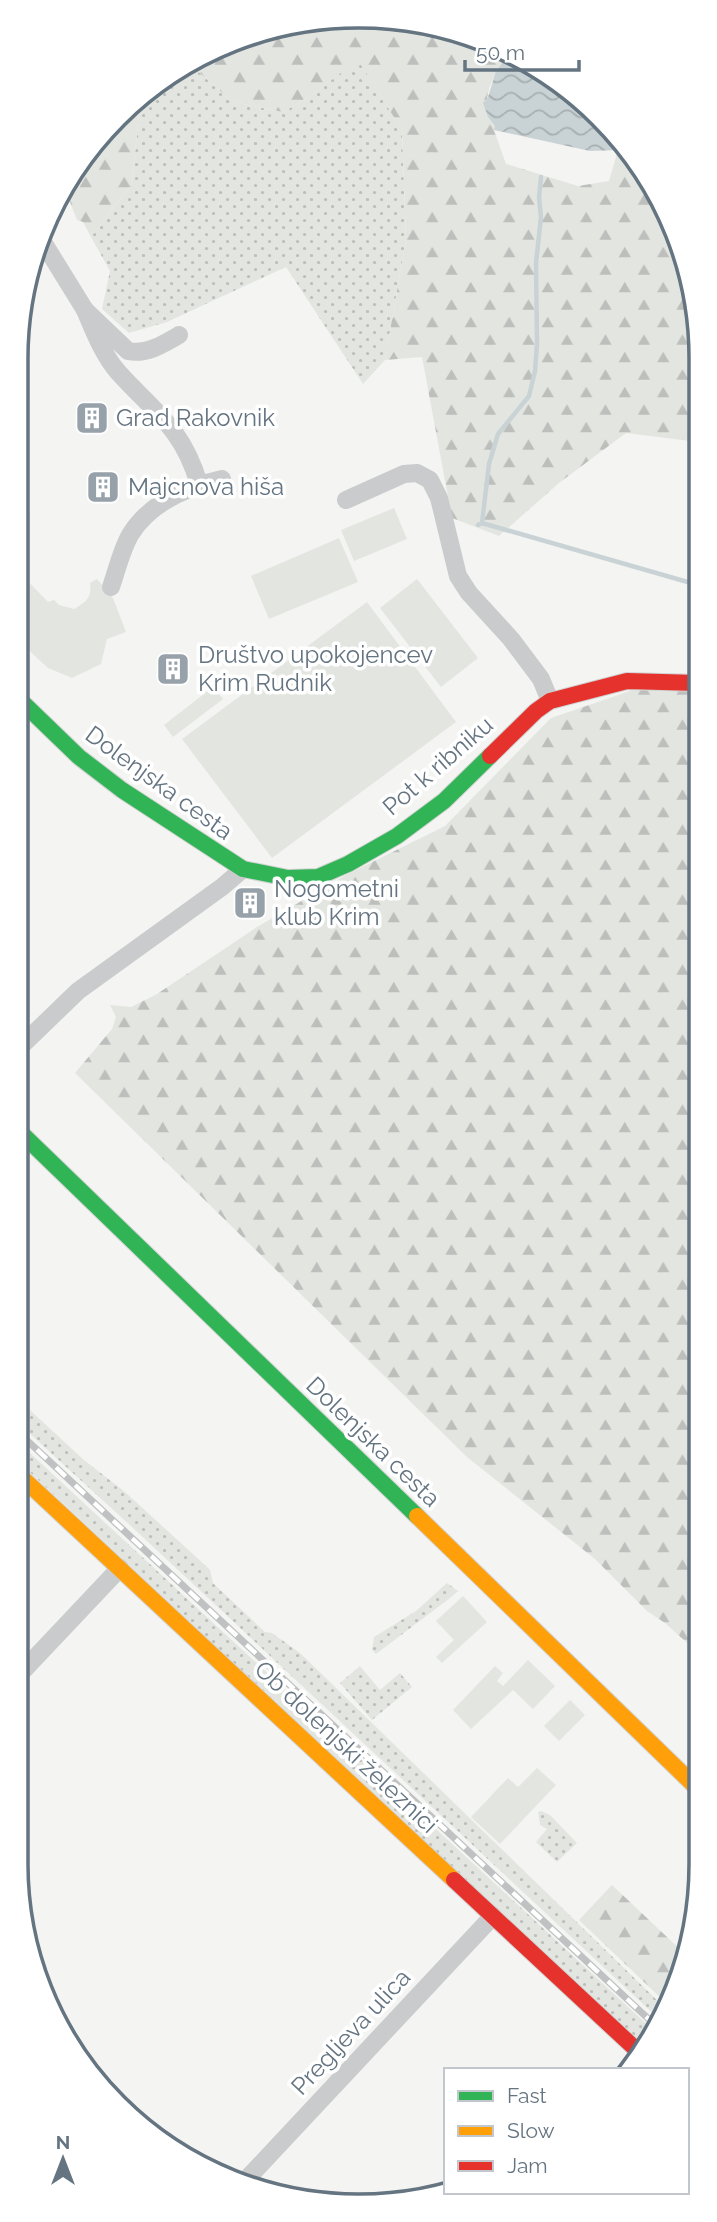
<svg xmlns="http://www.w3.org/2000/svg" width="717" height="2222" viewBox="0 0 717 2222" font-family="Raleway,sans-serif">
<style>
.grass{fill:url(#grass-dots)}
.forest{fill:url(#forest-firs)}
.green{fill:#e3e6e0}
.water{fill:url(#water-waves)}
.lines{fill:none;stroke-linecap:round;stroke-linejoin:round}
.stream{stroke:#c9d2d4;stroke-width:4.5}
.fast-casing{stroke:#d1d2d2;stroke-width:18}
.slow-casing{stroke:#d1d2d2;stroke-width:18}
.jam-casing{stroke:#d1d2d2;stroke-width:18}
.street{stroke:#cacbcc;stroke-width:18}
.fast{stroke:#30b455;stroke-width:16}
.slow{stroke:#ff9f0a;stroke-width:16}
.jam{stroke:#e5322d;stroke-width:16}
.rail-casing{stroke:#c0c1c2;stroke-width:7}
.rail{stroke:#fff;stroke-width:4.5;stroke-dasharray:13;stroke-linecap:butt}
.labels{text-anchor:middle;stroke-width:7;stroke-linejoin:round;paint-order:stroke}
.poi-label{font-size:24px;fill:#647481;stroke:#fff;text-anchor:start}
.street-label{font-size:24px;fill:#647481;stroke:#fff}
.rim{fill:none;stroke:#647481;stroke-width:3.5}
</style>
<defs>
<pattern id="grass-dots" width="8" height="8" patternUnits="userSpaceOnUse" patternTransform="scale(1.75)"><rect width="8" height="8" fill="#e3e6e0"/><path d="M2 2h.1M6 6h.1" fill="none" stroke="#bcbfbb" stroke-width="1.8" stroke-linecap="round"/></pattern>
<pattern id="forest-firs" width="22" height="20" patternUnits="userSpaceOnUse" patternTransform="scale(1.75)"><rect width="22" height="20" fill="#e3e6e0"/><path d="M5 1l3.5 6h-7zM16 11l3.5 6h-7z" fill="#bcbfbb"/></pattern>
<pattern id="water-waves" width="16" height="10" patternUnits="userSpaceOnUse" patternTransform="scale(1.75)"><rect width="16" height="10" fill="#c9d2d4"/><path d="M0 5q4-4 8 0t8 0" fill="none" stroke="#a7afb1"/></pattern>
</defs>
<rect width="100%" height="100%" fill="#f4f4f2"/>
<g class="grass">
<path d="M358,59L402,130L406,239L385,360L363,384L286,267L167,322L129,333L102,309L110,271L91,237L132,184L140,102L153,89L192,66L233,102L283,112L309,97Z"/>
<path d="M18,1399L84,1460L125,1492L206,1566L210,1570L213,1583L265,1632L272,1633L300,1653L663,2006L658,2018L132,1527L18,1423Z"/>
<path d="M18,1442L653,2030L646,2048L17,1460Z"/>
<path d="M447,1583L458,1591L450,1598L376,1654L372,1650L374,1637L416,1611Z"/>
<path d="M360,1666L380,1690L400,1673L412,1687L372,1720L340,1683Z"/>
<path d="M541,1811L550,1815L577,1843L557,1862L536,1842L547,1829L540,1825L538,1812Z"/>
</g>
<g class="forest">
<path d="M292,22H426L510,54C493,74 476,103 496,127L494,130L506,164L578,186L609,181L618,150L622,146L666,207L698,313V442L626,433L559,483L499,536L452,518L422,357L385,360L406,239L402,130L358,60L309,97L283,112L233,102L192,66L153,89L168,73Z"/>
<path d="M140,102L132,184L91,237L83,222L77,220L65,189L68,181L76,177L77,165Z"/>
<path d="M633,690L697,691L695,1650L665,1623L647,1611L595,1559L467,1457L75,1073L112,1029L116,1017L110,1005L131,1007L157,994L257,927L346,875L445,826L551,718Z"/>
<path d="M612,1885L685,1954L665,2002L579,1920Z"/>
</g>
<g class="green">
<path d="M394,508L407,539L354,561L341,530Z"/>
<path d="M339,538L358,582L269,619L251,576Z"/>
<path d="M21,574L48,602L54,600L59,605L74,609C86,602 92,598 90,583L97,579L113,598L126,632L107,639L101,664L72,678L48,668L21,643Z"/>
<path d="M417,579L478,658L441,687L380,608Z"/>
<path d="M367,602L456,722L272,858L182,739Z"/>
<path d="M213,687L223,699L173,737L164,725Z"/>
<path d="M463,1596L487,1622L442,1663L436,1657L454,1640L436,1621Z"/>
<path d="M528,1660L555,1686L533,1709L513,1690L471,1729L453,1710L495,1666L503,1673L497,1681L503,1686Z"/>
<path d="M570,1700L585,1715L559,1741L544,1726Z"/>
<path d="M537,1768L556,1785L500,1844L471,1817L508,1778L518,1787Z"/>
</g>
<path class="water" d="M510,54L530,61L601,116L622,146L618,150L590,151L494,130L495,126L488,117L483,103L488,97L496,71Z"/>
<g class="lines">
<g class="stream">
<path d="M482,523L698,585"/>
<path d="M478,525L482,523L489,464L498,434L529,396L535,371L537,344L536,263L541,217L539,198L541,177"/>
</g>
<defs>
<g id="fast">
<path d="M21,701L79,757L122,790L243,869L288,878L318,877L348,864L397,836L444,801L490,756"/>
<path d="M19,1131L417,1516"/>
</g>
<g id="slow">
<path d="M17,1473L454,1880"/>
<path d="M417,1516L695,1786"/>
</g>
<g id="jam">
<path d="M490,756L536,711L550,701L627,681L697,683"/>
<path d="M454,1880L642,2055"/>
</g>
</defs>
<use href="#fast" class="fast-casing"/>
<use href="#slow" class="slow-casing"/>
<use href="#jam" class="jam-casing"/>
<g class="street">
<path d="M43,242L85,310"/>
<path d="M179,335C164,344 146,355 128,351L85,310C94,331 103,355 118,372C155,413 182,427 199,484"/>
<path d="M346,500L404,474L417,473L430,480L439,498L458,576L469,593L511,639L541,679L550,701"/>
<path d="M111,587C117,570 121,551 130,535C150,502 187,487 222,479"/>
<path d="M19,1048L78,991L222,887L243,869"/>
<path d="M17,1677L120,1568"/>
<path d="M244,2182L493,1916"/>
</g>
<use href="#fast" class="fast"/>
<use href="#slow" class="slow"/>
<use href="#jam" class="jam"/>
<defs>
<path id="rail" d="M18,1432L655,2025"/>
</defs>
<use href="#rail" class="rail-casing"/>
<use href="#rail" class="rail"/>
</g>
<defs>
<symbol id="building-square" viewBox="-11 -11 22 22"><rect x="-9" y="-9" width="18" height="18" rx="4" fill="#96a1a9" stroke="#fff"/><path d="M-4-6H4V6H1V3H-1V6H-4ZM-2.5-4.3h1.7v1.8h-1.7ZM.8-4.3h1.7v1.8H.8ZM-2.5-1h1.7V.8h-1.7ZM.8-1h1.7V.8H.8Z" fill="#fff"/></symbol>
</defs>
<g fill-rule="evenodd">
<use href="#building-square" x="73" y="399" width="38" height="38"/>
<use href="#building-square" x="84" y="468" width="38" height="38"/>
<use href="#building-square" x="154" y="650" width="38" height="38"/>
<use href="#building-square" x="231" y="884" width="38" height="38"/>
</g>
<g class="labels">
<g class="poi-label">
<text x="116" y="426">Grad Rakovnik</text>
<text x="128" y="495">Majcnova hiša</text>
<text x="198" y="663">Društvo upokojencev<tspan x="198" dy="28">Krim Rudnik</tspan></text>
<text x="274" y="897">Nogometni<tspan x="274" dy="28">klub Krim</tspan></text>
</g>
<g class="street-label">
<text transform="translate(438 766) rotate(-41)" y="8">Pot k ribniku</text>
<text transform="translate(159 783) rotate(36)" y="8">Dolenjska cesta</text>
<text transform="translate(373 1442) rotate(44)" y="8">Dolenjska cesta</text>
<text transform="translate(346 1747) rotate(43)" y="8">Ob dolenjski železnici</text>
<text transform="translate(351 2032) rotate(-47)" y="8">Pregljeva ulica</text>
</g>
</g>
<path d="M0 0H717V2222H0ZM358 28H359A330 330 0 0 1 689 358V1864A330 330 0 0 1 359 2194H358A330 330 0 0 1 28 1864V358A330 330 0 0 1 358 28Z" fill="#fff" fill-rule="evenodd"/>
<path class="rim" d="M358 28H359A330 330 0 0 1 689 358V1864A330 330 0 0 1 359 2194H358A330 330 0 0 1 28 1864V358A330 330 0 0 1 358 28Z"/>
<rect x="444" y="2068" width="245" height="126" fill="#ffffff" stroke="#c1c7cd" stroke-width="2"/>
<rect x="458" y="2091" width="35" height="10" fill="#30b455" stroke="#c1c7cd" stroke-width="2"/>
<text x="507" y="2103" font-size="21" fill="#647481">Fast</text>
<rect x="458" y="2126" width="35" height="10" fill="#ff9f0a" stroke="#c1c7cd" stroke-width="2"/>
<text x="507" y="2138" font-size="21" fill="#647481">Slow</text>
<rect x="458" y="2161" width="35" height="10" fill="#e5322d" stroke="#c1c7cd" stroke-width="2"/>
<text x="507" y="2173" font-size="21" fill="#647481">Jam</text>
<g transform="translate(63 2159)" stroke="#ffffff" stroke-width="5" paint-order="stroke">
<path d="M0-5L12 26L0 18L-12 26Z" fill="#647481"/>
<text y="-10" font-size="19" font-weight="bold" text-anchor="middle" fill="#647481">N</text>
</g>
<path d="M465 60v10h114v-10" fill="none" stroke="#647481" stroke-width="3.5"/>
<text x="476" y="60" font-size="21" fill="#647481" stroke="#ffffff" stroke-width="5" paint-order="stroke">50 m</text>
</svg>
